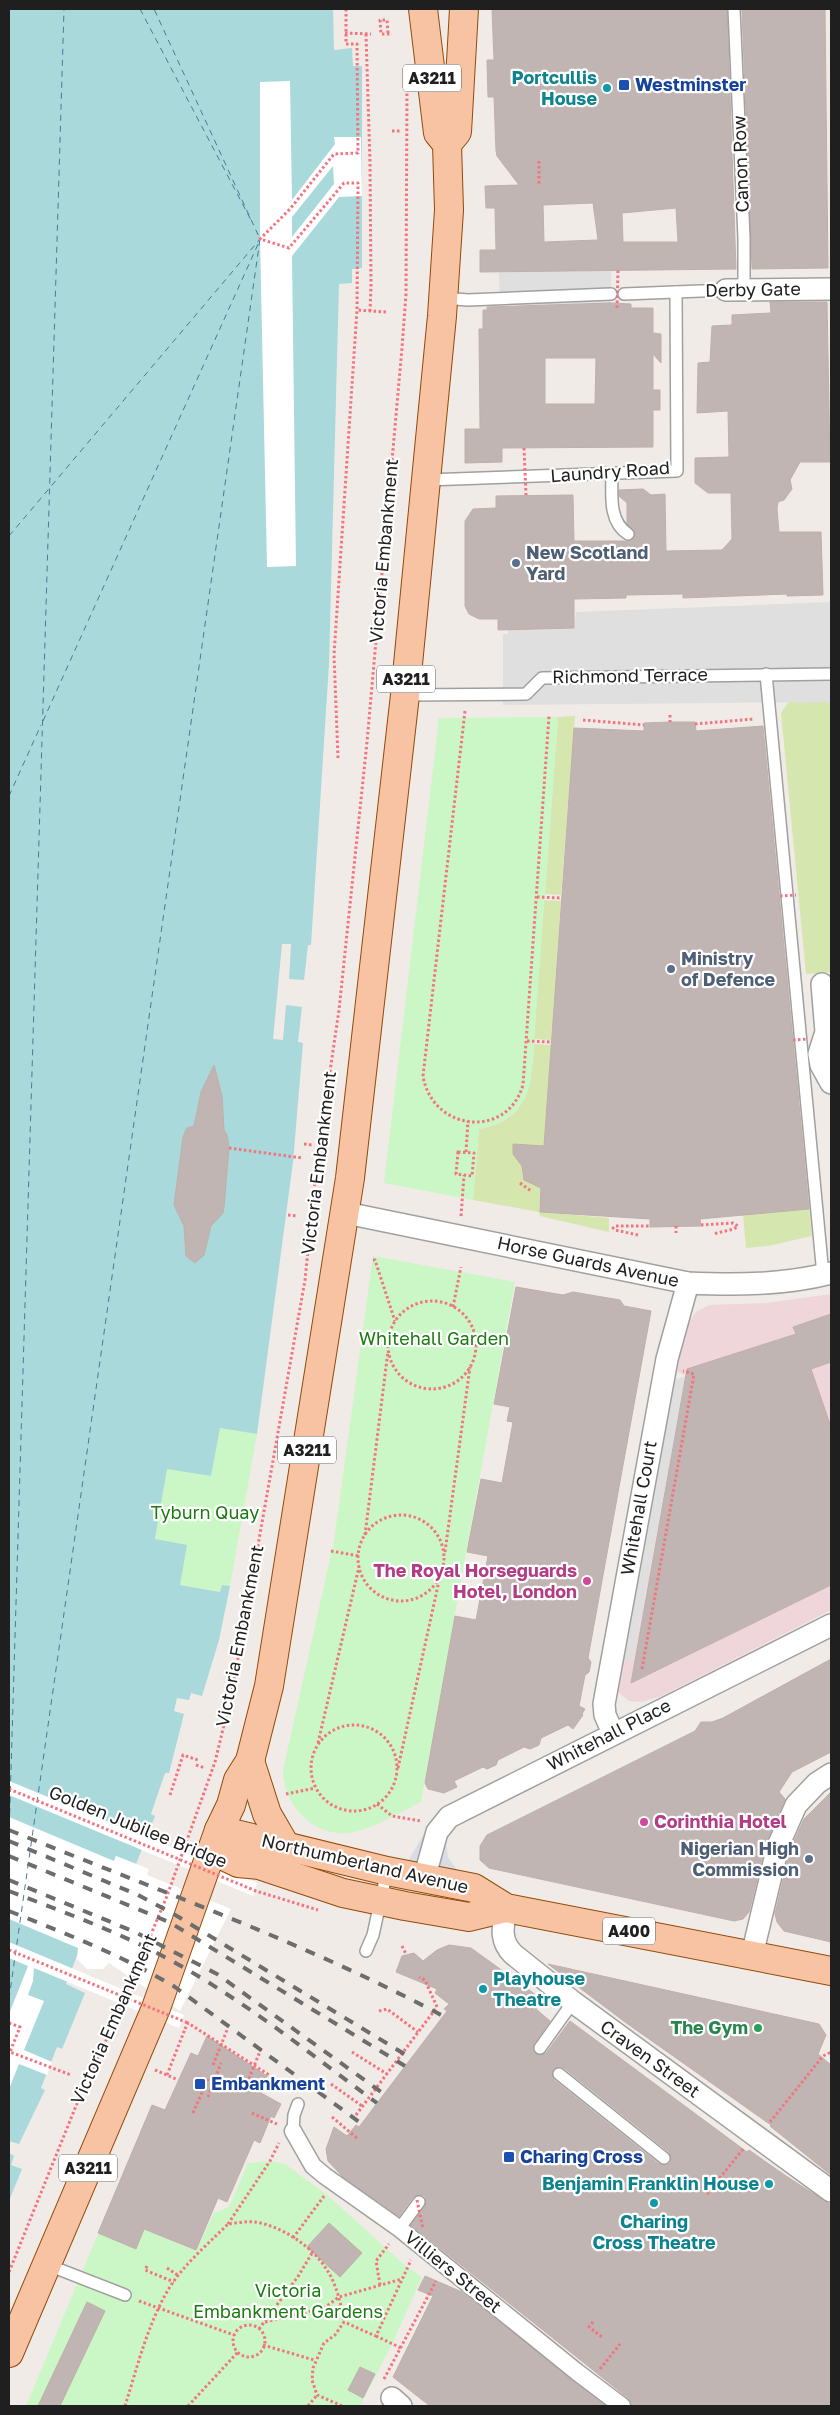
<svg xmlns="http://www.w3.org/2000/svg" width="840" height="2415" viewBox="0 0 840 2415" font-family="'Golos Text',sans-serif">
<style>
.commercial{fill:#efd6da}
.grass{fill:#d5e7af}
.park{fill:#cbf7c6}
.parking{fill:#dfdfdf}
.plaza{fill:#dadce5}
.water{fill:#a9d9db}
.pier{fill:#fff;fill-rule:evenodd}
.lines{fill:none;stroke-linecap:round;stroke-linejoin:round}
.ferry{stroke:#477c94;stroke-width:1;stroke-dasharray:6 5;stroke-linecap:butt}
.building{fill:#c0b5b3;stroke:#c1afa9;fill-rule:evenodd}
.service-casing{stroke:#a0a0a0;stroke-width:14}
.pedestrian-casing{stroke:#a0a0a0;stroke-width:19}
.minor-casing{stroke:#a0a0a0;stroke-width:24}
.primary-casing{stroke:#934a08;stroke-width:30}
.path{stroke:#f3747f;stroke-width:3;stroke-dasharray:2.5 2.5;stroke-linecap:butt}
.service{stroke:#fff;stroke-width:11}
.pedestrian{stroke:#fff;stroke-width:16}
.minor{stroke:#fff;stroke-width:21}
.primary{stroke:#f7c3a3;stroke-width:28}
.rail{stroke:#6d6d6d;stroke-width:4;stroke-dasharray:10 10;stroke-linecap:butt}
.path-bridge{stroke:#f3747f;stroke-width:3;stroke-dasharray:2.5 2.5;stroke-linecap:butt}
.transit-dot{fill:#1a4fb4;stroke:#fff;stroke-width:2}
.culture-dot{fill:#0f9aa8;stroke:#fff;stroke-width:2}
.service-dot{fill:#5c6f8a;stroke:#fff;stroke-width:2}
.hotel-dot{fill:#d1479c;stroke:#fff;stroke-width:2}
.leisure-dot{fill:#2e9e5b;stroke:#fff;stroke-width:2}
.labels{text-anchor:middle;stroke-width:4.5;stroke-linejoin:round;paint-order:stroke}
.shield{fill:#fff;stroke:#626262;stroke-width:1}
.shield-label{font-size:16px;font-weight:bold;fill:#1f1f1f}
.culture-label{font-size:18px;font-weight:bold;fill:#0d838f;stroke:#fff;text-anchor:end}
.transit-label{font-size:18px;font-weight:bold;fill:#164399;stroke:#fff;text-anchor:start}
.street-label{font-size:18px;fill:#1f1f1f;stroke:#fff}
.service-label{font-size:18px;font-weight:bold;fill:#4e5e75;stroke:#fff;text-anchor:start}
.park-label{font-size:18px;fill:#1c7a11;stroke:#fff}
.hotel-label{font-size:18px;font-weight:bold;fill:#b23c85;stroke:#fff;text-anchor:end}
.leisure-label{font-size:18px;font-weight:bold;fill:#27864d;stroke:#fff;text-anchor:end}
</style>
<rect width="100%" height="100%" fill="#f0ebe6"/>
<path class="commercial" d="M831,1294V1610L659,1697L642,1702L629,1701L619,1693L615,1680L618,1658L633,1660L686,1376L675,1370L673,1360L691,1319L696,1312L709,1305L766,1303Z"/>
<g class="grass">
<path d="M799,687L831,694V972L806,974L781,713Z"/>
<path d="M575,716L561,895L545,894L558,717Z"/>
<path d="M544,900L561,901L551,1040L534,1039Z"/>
<path d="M534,1044L551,1045L540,1212L609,1218V1232L540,1216L539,1212L473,1200L479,1129C529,1120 531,1086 534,1044Z"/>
<path d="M809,1209L812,1236L768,1246L746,1248L743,1215Z"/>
</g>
<g class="park">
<path d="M558,717L531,1079C526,1108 507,1123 479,1129L473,1200L384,1183L439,718Z"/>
<path d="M373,1256L515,1282L421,1802C400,1812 377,1827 354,1832C316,1840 283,1807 283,1770L334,1541Z"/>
<path d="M220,1427L257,1434L230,1586L222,1585L220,1592L180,1585L155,1540L167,1468Z"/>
<path d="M129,2160L138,2227L196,2251L214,2213L229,2207L248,2163L270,2161L285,2164L326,2194L408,2268L422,2277L392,2344L360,2406H26Z"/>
</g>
<g class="parking">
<path d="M611,270V304L545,305L533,309L532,305H500L499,272Z"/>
<path d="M831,602V702L503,705V634H508V630L574,628L576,612Z"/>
<path d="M686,1376L633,1660L618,1658L669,1382Z"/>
</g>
<path class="plaza" d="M439,1813L450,1829L446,1840L448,1857L457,1870L467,1878L408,1861L431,1822Z"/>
<g class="water">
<path d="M9,9H333L334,50L352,48L353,66H362V268L352,269V283L339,284L329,664L311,945H308L304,980L289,979L291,944H282L273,1039L283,1040L286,1005L302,1007L298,1042L303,1043L293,1162L257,1434L220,1428L211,1476L167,1469L155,1539L187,1545L180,1585L220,1592L222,1585L230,1586L219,1640L202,1696L191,1693L189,1700L177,1698L174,1711L184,1714L169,1773H165L151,1814L155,1816L136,1864L116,1856L66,1984L85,1993L62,2049L57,2047L41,2088L45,2090L19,2144L9,2141Z"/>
<path d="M9,2153L14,2156L11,2165L22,2169L9,2201Z"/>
</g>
<g class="pier">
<path d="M290,81L292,200L335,144L334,137H361L362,196L339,197L292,256L296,566L267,567L260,239V82ZM333,166L334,184L292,237V217Z"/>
<path d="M9,1781L257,1883L253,1896L9,1795Z"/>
<path d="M9,1817L114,1861L116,1856L149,1869L147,1875L231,1909L180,2011L109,1963L103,1969H87L77,1959L78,1948L9,1919Z"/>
<path d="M9,1942L184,2015L179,2028L34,1968L33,1981L28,1995L44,2001L24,2050L52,2062L47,2075L19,2064L9,2089V2014L28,1966L9,1958Z"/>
</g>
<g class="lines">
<g class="ferry">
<path d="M140,9L252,222"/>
<path d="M9,536L260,239"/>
<path d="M43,721L259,242"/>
<path d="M9,796L41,725"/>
<path d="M9,1836L64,9"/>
<path d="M9,1999L260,239L154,9"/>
</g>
</g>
<g class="building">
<path d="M492,9H727L736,269L480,272V250H496L495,208H486L485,186L519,185L497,156L496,151L494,97H488L487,60H494ZM593,203L598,240L544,242L543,205ZM676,208L678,242H623L622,213Z"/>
<path d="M742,9H825L828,268L752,269Z"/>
<path d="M770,302H827L830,462H800L790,480L792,489L784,500L778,502L777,509L779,532H821L823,595L787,596V594L683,598V594L626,595V598L574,599V628L498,630V619H479L469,614L465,606V521L473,509L496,508V496L573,495L574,541H627L634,538L635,532L627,524V503L619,496V490L643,489L651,495L665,494L666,551L722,550L732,539L731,493H708L695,483V458L729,457L728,411L697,413L698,363L710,362L712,326L732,325V315L771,313Z"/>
<path d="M611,303L631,304V308H653V333L661,334V363L653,354V390H660V410H653V447L502,448V462L465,463V429H480L479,329H483V310H487V307ZM545,358H596L595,404H545Z"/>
<path d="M670,722H695L696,731L763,726L809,1209L700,1219L701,1226L650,1227V1219L540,1212L541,1188L524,1180L522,1166L513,1154V1144L544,1146L574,728L644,731V723Z"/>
<path d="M214,1065L222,1096L224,1130L227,1135L229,1148L224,1207L223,1213L211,1226L204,1255L195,1263L186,1256L184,1226L174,1205L183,1137L187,1128L194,1126L201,1092Z"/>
<path d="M516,1287L563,1295L573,1292L620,1300L624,1306L651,1311L588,1658L591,1662L589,1672L585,1675L579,1706L585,1709L582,1714L583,1715L573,1729L568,1725L541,1738L539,1745L530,1749L524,1747L498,1760L496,1765L487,1769L483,1767L454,1781L457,1787L444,1793L428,1789L425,1783L455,1616L476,1620L488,1556L467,1552L481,1479L502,1483L513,1422L507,1421L510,1407L494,1404Z"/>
<path d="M831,1314V1362L811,1369L831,1427V1585L631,1683L687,1369L796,1334L793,1327Z"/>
<path d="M831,1659V1752L792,1772L779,1792L785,1799L766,1843L749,1912L743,1919L734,1921L489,1868L480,1860V1846L487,1835L695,1731L701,1722H712L723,1718Z"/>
<path d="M831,1792V1942L784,1931L777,1922L775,1914L790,1850L804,1819Z"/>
<path d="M449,1945L471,1948L543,2000L536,2009L550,2021L534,2044L533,2051L536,2054L540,2055L546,2053L570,2021L747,2152L749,2150L786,2176L831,2205V2406H632L628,2398L411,2225L425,2206L426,2199L424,2196L419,2195L413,2197L399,2216L343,2177L328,2161L326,2149L334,2127L347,2136L356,2125L359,2127L447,2011L444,2009L449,2004L435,1993L437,1989L396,1972L402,1956L414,1953L423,1961L437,1950ZM557,2067L564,2068L669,2152L671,2159L670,2163L663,2165L659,2164L554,2080L552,2072Z"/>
<path d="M548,1964L819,2024L826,2035L818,2054L831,2065V2175L770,2126L771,2125L625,2022Z"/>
<path d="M207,2036L267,2076L261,2093L281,2104L274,2118L271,2116L260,2143L254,2140L227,2202L218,2198L196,2250L144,2229L136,2249L98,2233L152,2105L165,2110L191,2053L198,2056Z"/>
<path d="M329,2223L362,2253L340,2277L307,2247Z"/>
<path d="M425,2276L462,2292L606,2406H430L393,2377L433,2296L418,2290Z"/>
<path d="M87,2302L105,2311L60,2406H38Z"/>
<path d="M360,2367L375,2374L363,2398L348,2390Z"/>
</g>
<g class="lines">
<defs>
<g id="service">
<path d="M734,9L744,238V289"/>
<path d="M624,294L726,290"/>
<path d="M443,298L468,300L611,294"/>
<path d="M612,473C612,494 608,521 628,534"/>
<path d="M427,480L677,471L676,292"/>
<path d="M766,674L823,1275"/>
<path d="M405,695L526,694L542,678L831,674"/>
<path d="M366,1951L373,1935L387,1871"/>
<path d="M540,2048L573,2002"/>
<path d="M559,2074L664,2158"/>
<path d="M293,2131L294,2115L298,2104"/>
<path d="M399,2229L419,2202"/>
<path d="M48,2265L125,2295"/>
</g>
<path id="pedestrian" d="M293,2131L313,2166L325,2176L400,2229L577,2372L622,2406"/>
<g id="minor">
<path d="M726,290L831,289"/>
<path d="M822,984L826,1032L819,1054L821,1065L831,1083"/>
<path d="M346,1213L688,1283C737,1285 784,1285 831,1273"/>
<path d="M613,1733L605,1715L604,1704L667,1359L688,1283"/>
<path d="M424,1879L437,1832L449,1817L831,1625"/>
<path d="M506,1908C503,1926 499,1940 513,1954L573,2002L831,2191"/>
<path d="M752,1955L778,1846L796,1805L817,1783L831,1774"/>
<path d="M392,2398L401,2406"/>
</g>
<g id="primary">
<path d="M447,144L457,132L464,9"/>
<path d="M250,1761L267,1814L285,1845"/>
<path d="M219,1830L387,1871L474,1888L506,1908L831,1971"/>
<path d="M213,1851L238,1863L259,1865L343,1893L405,1906L469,1917L506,1908"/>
<path d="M9,2353L156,2008L219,1830L231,1805L238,1780L250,1761L269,1686L350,1178L405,695L442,316L449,210L447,144L438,133L423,9"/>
</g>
</defs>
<use href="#service" class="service-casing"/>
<use href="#pedestrian" class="pedestrian-casing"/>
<use href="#minor" class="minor-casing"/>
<use href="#primary" class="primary-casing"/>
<g class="path">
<path d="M346,9V44H357L358,153L334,154L290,209L260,239L289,248L344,183H358L357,310L386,312"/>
<path d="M345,33L371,34"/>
<path d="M388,33L387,20H380L381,34H392"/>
<path d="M366,34L370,163L371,287L370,311"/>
<path d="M392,131H400"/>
<path d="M465,711L423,1076C432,1131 507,1140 523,1085L549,716"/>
<path d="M670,715V722"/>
<path d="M583,720L644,725"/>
<path d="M695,724L754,719"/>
<path d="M338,758L334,655L357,310"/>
<path d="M537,897L561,898"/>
<path d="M527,1041L551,1042"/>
<path d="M304,1144L312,1145"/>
<path d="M229,1148L302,1158"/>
<path d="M458,1152L474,1153L472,1176L456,1174Z"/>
<path d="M466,1152L468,1121"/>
<path d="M520,1183L531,1191"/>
<path d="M288,1215L298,1216"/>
<path d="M461,1216L464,1175"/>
<path d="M701,1225L733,1223L738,1226L734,1229L713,1234"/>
<path d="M676,1226V1233"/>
<path d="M638,1235L615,1230L613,1228L616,1226H650"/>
<path d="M373,1260H375L395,1321"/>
<circle cx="432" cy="1345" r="44"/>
<path d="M453,1307L461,1267"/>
<circle cx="401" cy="1558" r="43"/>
<path d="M365,1535L388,1351"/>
<path d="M331,1551L359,1556"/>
<path d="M445,1552L470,1367"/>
<path d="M642,1669L694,1374L683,1371"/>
<circle cx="354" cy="1768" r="43"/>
<path d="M318,1743L359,1567"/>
<path d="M196,1765L205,1768"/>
<path d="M398,1768L439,1581"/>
<path d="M286,1794L315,1788"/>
<path d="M170,1795L183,1755L198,1760"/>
<path d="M377,1804L392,1816L421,1821"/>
<path d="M402,1946L406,1954"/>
<path d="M379,2011L387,2009L418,2032"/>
<path d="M9,2023L20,2027L10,2052L71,2075"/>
<path d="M352,2052L387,2074"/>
<path d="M213,2065L227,2030"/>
<path d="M155,2070L178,2080"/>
<path d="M167,2075L185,2029"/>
<path d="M331,2084L362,2106"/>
<path d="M245,2088L261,2049"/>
<path d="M208,2097L221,2063"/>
<path d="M193,2113L208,2079"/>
<path d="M252,2113L277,2124"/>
<path d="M332,2117L358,2139"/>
<path d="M353,2119L437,2007L425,1980L419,1977"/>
<path d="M770,2122L823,2056L831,2052"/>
<path d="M707,2194L743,2149"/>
<path d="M228,2224L270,2161L279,2143"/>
<path d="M293,2238L324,2196"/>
<path d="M147,2266L145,2270L174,2282"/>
<path d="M167,2268L179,2276"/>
<path d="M9,2272L78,2101L114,2023L167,1896L215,1762L232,1692L305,1280L318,1153L339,1010L367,742L402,348L406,294L407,87"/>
<path d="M380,2285L376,2261L389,2244"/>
<path d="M139,2301L234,2335"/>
<path d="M265,2322L324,2308L339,2297L402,2279"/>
<path d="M593,2322L589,2327L602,2337"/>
<circle cx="249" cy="2341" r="16"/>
<path d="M259,2329L299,2275L312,2253"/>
<path d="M376,2336L401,2348"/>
<path d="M263,2345L314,2360"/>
<path d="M600,2369L620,2344"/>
<path d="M384,2379L436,2281"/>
<path d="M125,2406C137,2368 147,2326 168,2290C183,2265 207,2245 228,2224C236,2223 246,2221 255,2222C282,2226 313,2247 327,2270C337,2285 341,2305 344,2322"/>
<path d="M188,2406L238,2352"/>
<path d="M308,2406L317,2395"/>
<path d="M342,2406L317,2395L312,2380L313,2368L324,2343L335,2335L344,2322L376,2336L411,2260"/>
</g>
<use href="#service" class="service"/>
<use href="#pedestrian" class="pedestrian"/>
<use href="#minor" class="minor"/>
<use href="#primary" class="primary"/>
<g class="rail">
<path d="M9,1830C154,1889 304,1942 443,2016"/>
<path d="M9,1841L138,1895L172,1913L411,2058"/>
<path d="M9,1856L169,1922L405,2066"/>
<path d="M9,1880L135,1932L217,1974L384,2094"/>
<path d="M9,1891C58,1910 108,1928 155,1952C235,1993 305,2050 377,2103"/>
<path d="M9,1911C66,1934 122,1955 175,1987L362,2124"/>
</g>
<g class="path-bridge">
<path d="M539,161V184"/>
<path d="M617,308L618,270"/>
<path d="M524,448L526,495"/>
<path d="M780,896L796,895"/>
<path d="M793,1040L808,1039"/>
<path d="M9,1789L256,1891L318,1910"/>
<path d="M9,1950L188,2023"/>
<path d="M185,2029L188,2023L277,2080"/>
<path d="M417,2200L423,2229"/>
</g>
</g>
<g class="transit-dot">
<rect x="618" y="79" width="12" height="12" rx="2.5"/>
<rect x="194" y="2078" width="12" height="12" rx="2.5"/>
<rect x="503" y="2151" width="12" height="12" rx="2.5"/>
</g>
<g class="culture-dot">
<circle cx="607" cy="88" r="5"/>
<circle cx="483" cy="1989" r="5"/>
<circle cx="769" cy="2184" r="5"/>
<circle cx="654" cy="2203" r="5"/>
</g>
<g class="service-dot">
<circle cx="516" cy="563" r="5"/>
<circle cx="671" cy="969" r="5"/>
<circle cx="809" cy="1859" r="5"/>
</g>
<g class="hotel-dot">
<circle cx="587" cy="1581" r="5"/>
<circle cx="644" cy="1822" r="5"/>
</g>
<circle class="leisure-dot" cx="758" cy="2028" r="5"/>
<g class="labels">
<g class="shield">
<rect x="403" y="64.5" width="58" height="27" rx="4"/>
<rect x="377" y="665.5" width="58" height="27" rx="4"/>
<rect x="278" y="1436.5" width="58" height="27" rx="4"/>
<rect x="603" y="1917.5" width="52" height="27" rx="4"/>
<rect x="59" y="2154.5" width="58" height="27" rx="4"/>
</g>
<g class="shield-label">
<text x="432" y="84">A3211</text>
<text x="406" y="685">A3211</text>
<text x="307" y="1456">A3211</text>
<text x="629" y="1937">A400</text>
<text x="88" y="2174">A3211</text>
</g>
<g class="culture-label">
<text x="597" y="84">Portcullis<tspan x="597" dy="21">House</tspan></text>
<text x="493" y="1985" text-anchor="start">Playhouse<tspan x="493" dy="21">Theatre</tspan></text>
<text x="759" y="2190">Benjamin Franklin House</text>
<text x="654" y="2228" text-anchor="middle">Charing<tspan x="654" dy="21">Cross Theatre</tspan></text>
</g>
<g class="transit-label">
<text x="635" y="91">Westminster</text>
<text x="211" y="2090">Embankment</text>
<text x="520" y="2163">Charing Cross</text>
</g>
<g class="street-label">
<text transform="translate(741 164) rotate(-92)" y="6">Canon Row</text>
<text transform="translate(753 290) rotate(-1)" y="6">Derby Gate</text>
<text transform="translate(610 472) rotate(-4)" y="6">Laundry Road</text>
<text transform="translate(384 551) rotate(-85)" y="6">Victoria Embankment</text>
<text transform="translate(630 676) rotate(-1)" y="6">Richmond Terrace</text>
<text transform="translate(319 1163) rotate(-83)" y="6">Victoria Embankment</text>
<text transform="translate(588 1262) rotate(12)" y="6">Horse Guards Avenue</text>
<text transform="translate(639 1508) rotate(-80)" y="6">Whitehall Court</text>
<text transform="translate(240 1636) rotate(-79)" y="6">Victoria Embankment</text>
<text transform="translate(609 1735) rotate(-27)" y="6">Whitehall Place</text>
<text transform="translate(138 1827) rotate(22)" y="6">Golden Jubilee Bridge</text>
<text transform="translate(365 1864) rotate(13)" y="6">Northumberland Avenue</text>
<text transform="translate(114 2019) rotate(-66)" y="6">Victoria Embankment</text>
<text transform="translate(650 2059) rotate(36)" y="6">Craven Street</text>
<text transform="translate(453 2272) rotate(39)" y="6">Villiers Street</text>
</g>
<g class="service-label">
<text x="526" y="559">New Scotland<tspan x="526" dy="21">Yard</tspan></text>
<text x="681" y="965">Ministry<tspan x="681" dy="21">of Defence</tspan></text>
<text x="799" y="1855" text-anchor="end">Nigerian High<tspan x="799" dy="21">Commission</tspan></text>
</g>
<g class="park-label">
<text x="434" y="1345">Whitehall Garden</text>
<text x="205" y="1519">Tyburn Quay</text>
<text x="288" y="2297">Victoria<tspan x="288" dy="21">Embankment Gardens</tspan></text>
</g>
<g class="hotel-label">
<text x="577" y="1577">The Royal Horseguards<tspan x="577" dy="21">Hotel, London</tspan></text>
<text x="654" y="1828" text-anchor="start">Corinthia Hotel</text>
</g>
<g class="leisure-label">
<text x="748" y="2034">The Gym</text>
</g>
</g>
<rect width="840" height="2415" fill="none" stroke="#1f1f1f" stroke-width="20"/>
</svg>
